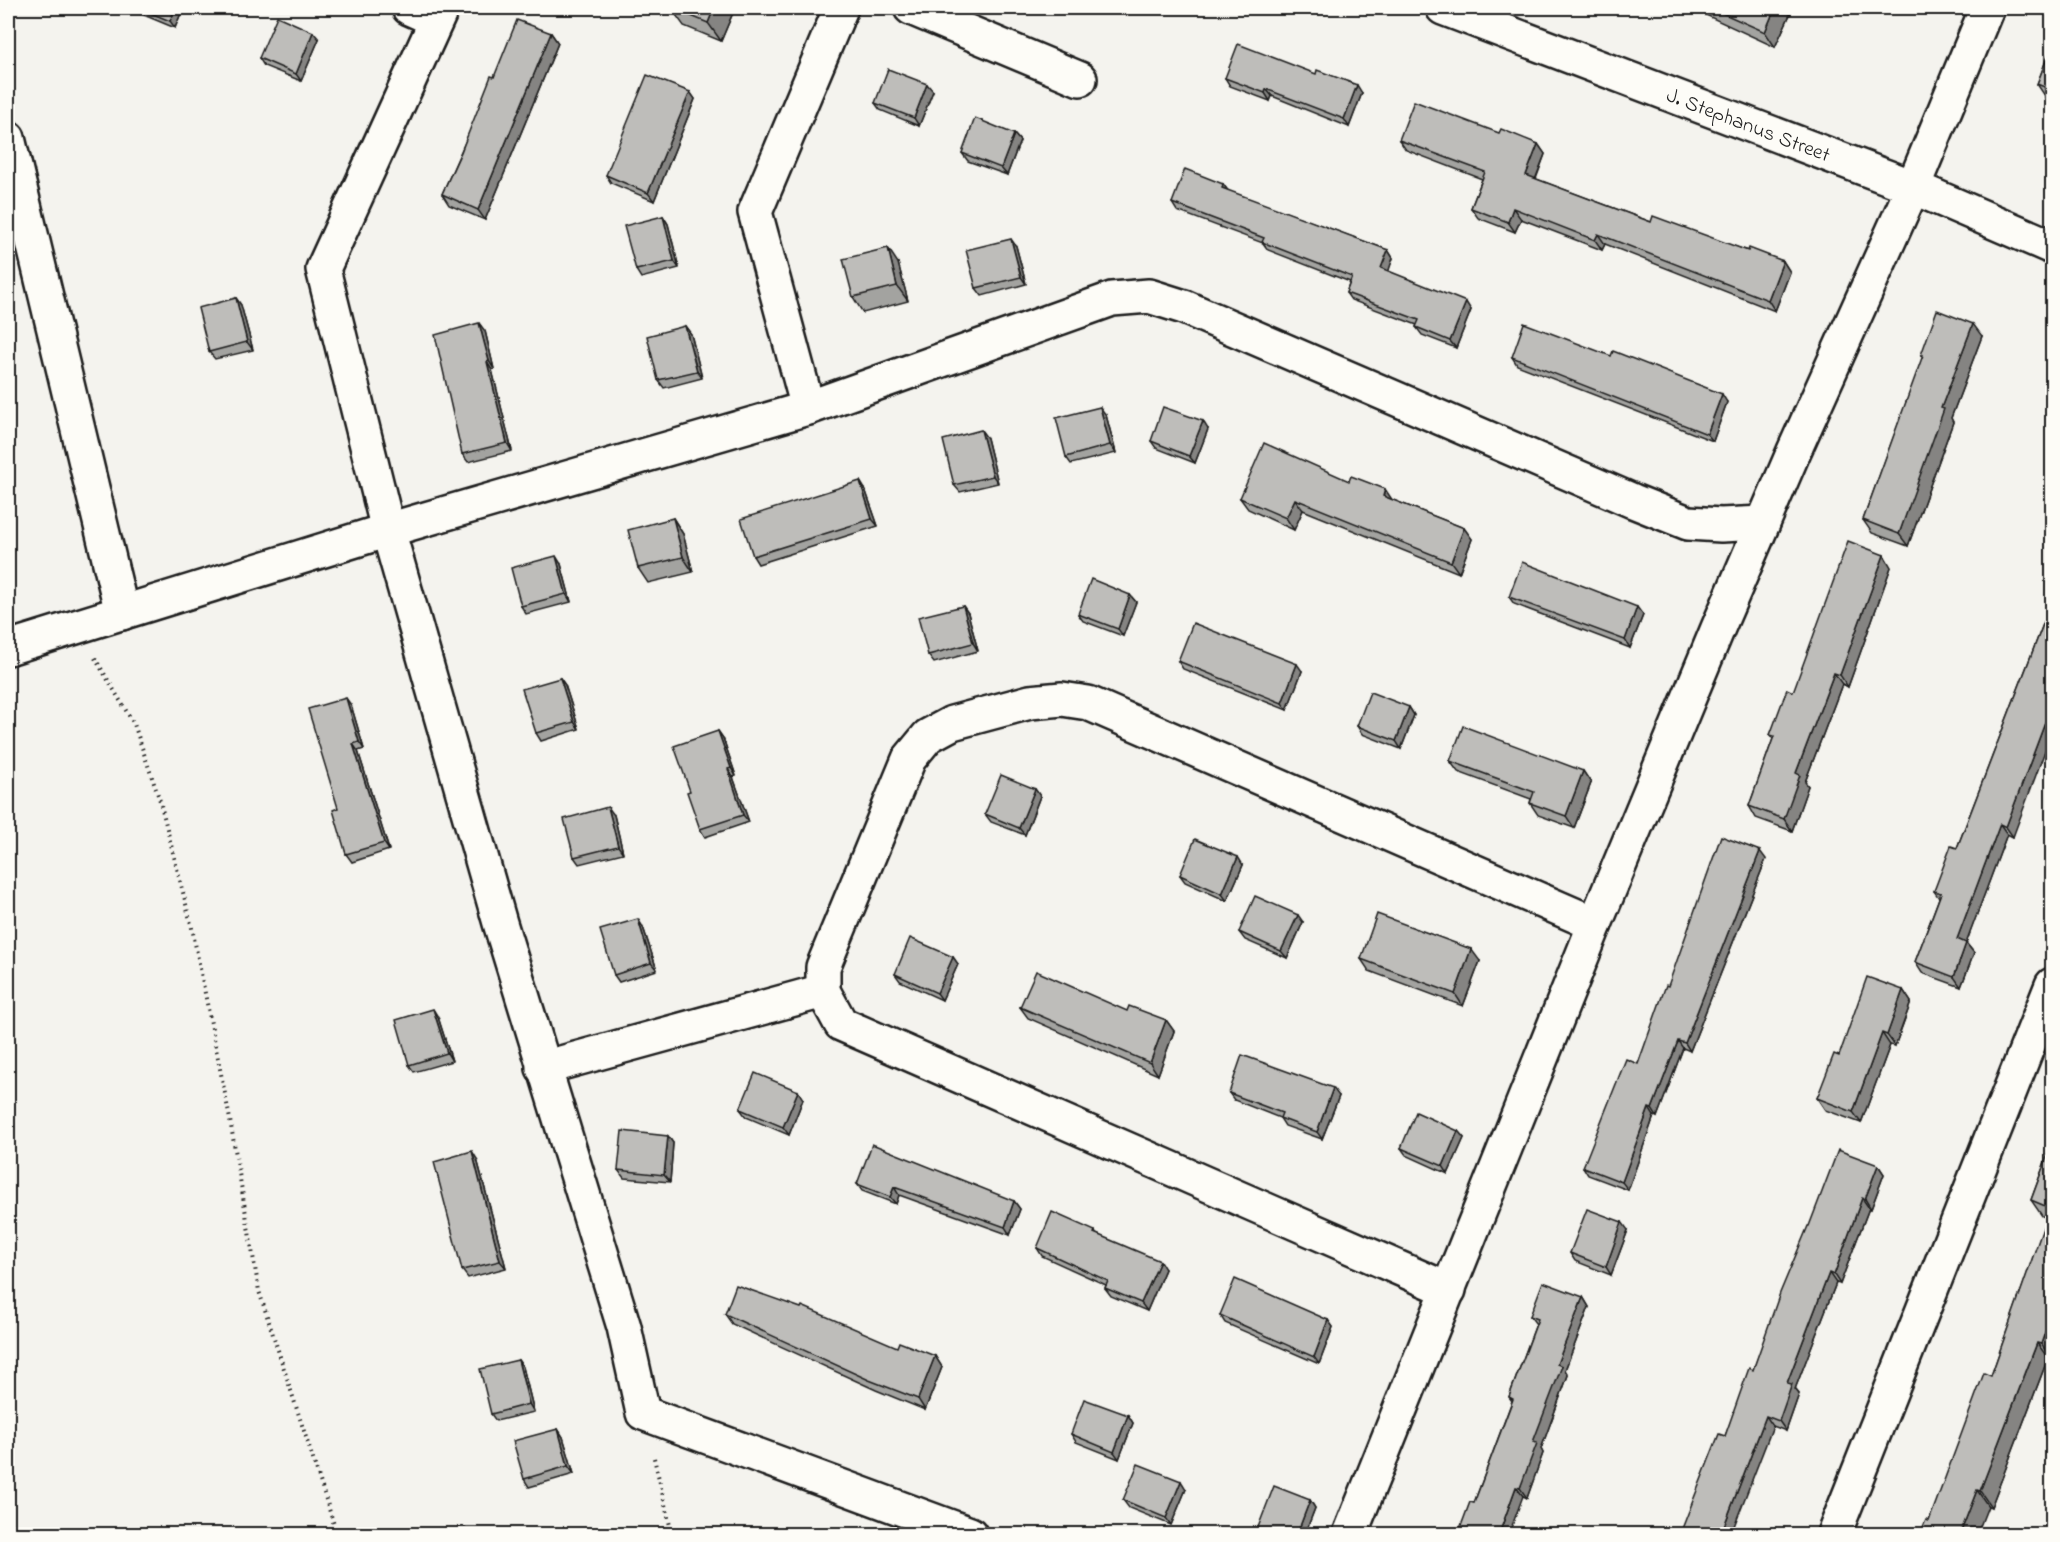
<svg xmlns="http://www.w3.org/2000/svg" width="2060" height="1542" viewBox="0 0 2060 1542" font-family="'Indie Flower',sans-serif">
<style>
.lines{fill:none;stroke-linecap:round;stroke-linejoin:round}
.minor-casing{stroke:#1c1c1c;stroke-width:38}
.path{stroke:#1c1c1c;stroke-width:4;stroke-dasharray:1.5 4.5;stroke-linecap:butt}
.minor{stroke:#fdfcf7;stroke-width:33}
.wall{fill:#a3a3a0;stroke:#1c1c1c;stroke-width:1.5}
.shaded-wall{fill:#858482;stroke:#1c1c1c;stroke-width:1.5}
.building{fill:#bebdba;stroke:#1c1c1c;stroke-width:1.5}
.labels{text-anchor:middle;stroke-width:4.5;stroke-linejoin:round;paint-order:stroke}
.street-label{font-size:21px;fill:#1c1c1c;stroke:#fdfcf7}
</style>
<rect width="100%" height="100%" fill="#f4f3ee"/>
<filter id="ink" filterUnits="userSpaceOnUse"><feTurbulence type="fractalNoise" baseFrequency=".0167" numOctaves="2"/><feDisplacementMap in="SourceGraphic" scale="12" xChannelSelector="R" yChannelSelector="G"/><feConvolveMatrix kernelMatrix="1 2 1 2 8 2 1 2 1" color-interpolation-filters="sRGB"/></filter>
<g filter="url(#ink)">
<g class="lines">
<defs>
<g id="minor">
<path d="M409,8L436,20"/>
<path d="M442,8L323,269L388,530L500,923L624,1327L643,1413L970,1534"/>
<path d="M911,8L1080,79"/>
<path id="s1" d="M1443,8L1913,187L2052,247"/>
<path d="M8,138L122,613"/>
<path d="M808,408L755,212L841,8"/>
<path d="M8,648L388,530L808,408L1112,299L1149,296L1184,307L1633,501L1688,523L1721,525L1763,523"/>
<path d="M543,1068L823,991"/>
<path d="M1449,1290L841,1024L823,991V967L909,759L928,736L952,723L1030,702L1062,699L1088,703L1595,924"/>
<path d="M1350,1534L1595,924L1718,628L1794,451L1913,187L1987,8"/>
<path d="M1834,1534L2052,985"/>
</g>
</defs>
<use href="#minor" class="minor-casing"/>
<g class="path">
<path d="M95,658L134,724L160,801L192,928L229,1114L259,1291L337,1534"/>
<path d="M654,1458L672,1534"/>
</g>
<use href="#minor" class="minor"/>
</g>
<g class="wall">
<path d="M127,8H183L175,28Z"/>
<path d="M671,8H735L721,41L684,26Z"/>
<path d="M1694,8H1793L1775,47L1697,11Z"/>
<path d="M551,33L558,43L485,220L449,205L442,194L494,77Z"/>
<path d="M319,39L301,81L264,66L259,58Z"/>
<path d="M2052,45V101L2047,99L2037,84Z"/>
<path d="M1316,74L1362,93L1349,127L1272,96L1270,101L1230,86L1225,78Z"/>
<path d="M933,91L919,126L880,110L875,103Z"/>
<path d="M690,92L695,99L654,201L611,183L606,175Z"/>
<path d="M1499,133L1538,144L1545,154L1536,179L1651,222L1783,261L1790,272L1775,311L1605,244L1602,250L1521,219L1515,232L1478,218L1471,208L1482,179L1406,150L1399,140Z"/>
<path d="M1014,134L1020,141L1007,175L968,161L962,153Z"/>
<path d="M1223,184L1228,191L1388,250L1393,258L1388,271L1471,310L1456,348L1422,335L1416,327L1417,325L1351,300L1346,293L1350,282L1268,250L1263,243L1177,211L1172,203Z"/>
<path d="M663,216L668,224L679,268L641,278L636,270Z"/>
<path d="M1016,246L1026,284L982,296L976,288Z"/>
<path d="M898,263L908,301L863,313L853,297Z"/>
<path d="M236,298L241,305L253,350L215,359L209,352Z"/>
<path d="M685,326L691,334L702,378L664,388L658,380Z"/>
<path d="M485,331L494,369L492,370L512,451L468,462L462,454Z"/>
<path d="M1982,336L1951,418L1953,422L1908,546L1872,533L1863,520L1923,357L1921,355Z"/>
<path d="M1512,357L1727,402L1713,441L1517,365Z"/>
<path d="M1106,415L1116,453L1071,464L1066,457Z"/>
<path d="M1208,429L1195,463L1156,448L1151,441Z"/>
<path d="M987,438L998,483L960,492L954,485Z"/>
<path d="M865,489L878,526L758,564L753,556Z"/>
<path d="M1240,498L1393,500L1464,528L1472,539L1459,573L1303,510L1294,530L1248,509Z"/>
<path d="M673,518L683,534L693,572L648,583L638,568Z"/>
<path d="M561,564L571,602L526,614L521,606Z"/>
<path d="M1891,567L1848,687L1842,684L1805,782L1808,786L1792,831L1756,818L1749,806L1773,739L1770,735L1793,692Z"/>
<path d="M1130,595L1136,602L1123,636L1083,621L1078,614Z"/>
<path d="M1509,597L1643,615L1630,648L1514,604Z"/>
<path d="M2052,601L2013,837L2007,834L1966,943L1974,953L1961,987L1922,973L1915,962L1939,898L1934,891L1957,848Z"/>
<path d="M963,606L968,613L978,651L934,663L928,655Z"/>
<path d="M1178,661L1302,671L1287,710L1183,669Z"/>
<path d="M560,678L565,685L579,729L541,741L536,733Z"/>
<path d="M351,705L364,749L358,751L389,850L352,862L346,854L338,808Z"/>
<path d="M1409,707L1414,715L1401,749L1362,734L1357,726Z"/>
<path d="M718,731L723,738L736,776L733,777L749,822L705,837L700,829L690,791Z"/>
<path d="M1450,761L1583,771L1591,783L1574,828L1538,815L1530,803L1531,799L1458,772Z"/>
<path d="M1035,789L1040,796L1025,835L991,822L985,814Z"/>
<path d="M614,815L623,853L579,864L574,857Z"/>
<path d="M1766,859L1690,1051L1683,1048L1657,1117L1654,1116L1628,1190L1588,1175L1583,1167L1638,1064L1668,986Z"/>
<path d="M1243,865L1227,901L1185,882L1180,875Z"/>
<path d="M1303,922L1287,958L1245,940L1239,932Z"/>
<path d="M643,927L657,970L619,982L614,975Z"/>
<path d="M953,957L958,964L942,1000L900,981L895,974Z"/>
<path d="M1361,959L1480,961L1463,1006L1369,971Z"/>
<path d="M1903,990L1911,1002L1895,1046L1890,1045L1861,1123L1825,1110L1817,1098L1839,1056Z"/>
<path d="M1020,1007L1127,1011L1166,1020L1174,1031L1158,1075L1028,1018Z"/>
<path d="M438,1017L452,1061L414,1072L409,1065Z"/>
<path d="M1229,1093L1339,1096L1322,1139L1285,1126L1280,1118L1234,1100Z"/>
<path d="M803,1099L789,1135L746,1117L740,1109Z"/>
<path d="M1458,1131L1464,1138L1448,1174L1406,1155L1401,1148Z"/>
<path d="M668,1136L673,1143L670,1182L624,1178L618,1170Z"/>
<path d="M2052,1143V1360L2048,1358L1991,1507L1988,1506L1929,1521L1991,1376L2047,1218L2042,1216L2031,1200Z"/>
<path d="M477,1159L506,1268L468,1278L462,1270Z"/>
<path d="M1878,1165L1884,1174L1871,1209L1869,1208L1840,1284L1836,1283L1795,1389L1799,1394L1786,1431L1773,1426L1725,1436L1753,1370L1809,1226Z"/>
<path d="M857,1184L1014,1201L1020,1209L1010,1235L899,1195L896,1204L862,1191Z"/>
<path d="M1628,1230L1611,1275L1575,1261L1570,1253Z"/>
<path d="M1095,1231L1096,1234L1165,1269L1147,1311L1111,1296L1105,1288L1106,1285L1042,1256L1037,1248Z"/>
<path d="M1583,1297L1589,1307L1565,1370L1568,1375L1541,1449L1543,1453L1527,1498L1523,1496L1474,1503L1512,1401L1509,1397L1536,1324L1530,1316Z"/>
<path d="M725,1314L897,1347L935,1356L942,1367L925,1410L876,1390L732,1324Z"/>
<path d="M1220,1315L1328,1320L1333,1327L1319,1364L1225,1323Z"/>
<path d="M518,1360L523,1367L534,1412L496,1421L491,1414Z"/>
<path d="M1128,1415L1133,1423L1119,1459L1076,1442L1071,1434Z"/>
<path d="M558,1429L563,1437L574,1474L529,1487L524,1479Z"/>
<path d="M1186,1489L1171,1525L1129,1508L1123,1500Z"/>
<path d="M1310,1500L1315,1508L1305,1534H1261L1257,1530Z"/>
</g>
<g class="shaded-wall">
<path d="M175,8H183L175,28L170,21Z"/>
<path d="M714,8H735L721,41L708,23Z"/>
<path d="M1775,8H1793L1775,47L1765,32Z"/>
<path d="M313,32L319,39L301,81L296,74Z"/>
<path d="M551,33L558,43L485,220L478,210Z"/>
<path d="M927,84L933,91L919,126L914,118Z"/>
<path d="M1357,85L1362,93L1349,127L1344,119Z"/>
<path d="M1266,89L1272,96L1270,101L1265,93Z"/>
<path d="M690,92L695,99L654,201L648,193Z"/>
<path d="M1014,134L1020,141L1007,175L1001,168Z"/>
<path d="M1538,144L1545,154L1533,185L1526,175Z"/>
<path d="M1223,184L1229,192L1222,188Z"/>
<path d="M1513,208L1521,219L1515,232L1508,222Z"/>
<path d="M663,216L668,224L679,268L674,261Z"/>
<path d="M1598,234L1605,244L1602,250L1595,240Z"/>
<path d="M1011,239L1016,246L1026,284L1021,277Z"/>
<path d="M888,248L898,263L908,301L897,286Z"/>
<path d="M1388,250L1393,258L1387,276L1381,268Z"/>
<path d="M1783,261L1790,272L1775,311L1768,300Z"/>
<path d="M236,298L241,305L253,350L247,342Z"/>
<path d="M1466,302L1471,310L1456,348L1450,341Z"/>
<path d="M479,323L485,331L494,369L489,361Z"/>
<path d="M1973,324L1982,336L1951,418L1953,422L1908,546L1899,534L1941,408Z"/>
<path d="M685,326L691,334L702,378L697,371Z"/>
<path d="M487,362L492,370L512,451L507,443Z"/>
<path d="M1722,394L1727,402L1713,441L1707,434Z"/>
<path d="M1100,407L1106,415L1116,453L1110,445Z"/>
<path d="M1203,421L1208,429L1195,463L1189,456Z"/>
<path d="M981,430L987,438L998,483L993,476Z"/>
<path d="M860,481L865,489L878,526L872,519Z"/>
<path d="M1385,489L1393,501L1383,496Z"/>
<path d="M1295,499L1303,510L1294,530L1286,518Z"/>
<path d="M673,518L683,534L693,572L683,557Z"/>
<path d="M1464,528L1472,539L1459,573L1451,562Z"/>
<path d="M1884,555L1891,567L1848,687L1840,675Z"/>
<path d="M556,556L561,564L571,602L566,594Z"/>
<path d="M1130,595L1136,602L1123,636L1118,629Z"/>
<path d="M963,606L968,613L978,651L973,643Z"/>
<path d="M1637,607L1643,615L1630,648L1625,640Z"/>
<path d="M1297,664L1302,671L1287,710L1282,703Z"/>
<path d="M1834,673L1842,684L1805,782L1808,786L1792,831L1784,819L1796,773Z"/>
<path d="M560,678L565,685L579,729L574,722Z"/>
<path d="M346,698L351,705L364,749L359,742Z"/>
<path d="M2052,704V732L2013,837L2006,827Z"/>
<path d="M1409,707L1414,715L1401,749L1396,741Z"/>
<path d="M718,731L723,738L736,776L731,768Z"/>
<path d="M353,744L358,751L389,850L384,843Z"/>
<path d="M728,769L733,777L749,822L743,815Z"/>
<path d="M1583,771L1591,783L1574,828L1566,816Z"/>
<path d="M1035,789L1040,796L1025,835L1019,828Z"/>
<path d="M608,807L614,815L623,853L618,846Z"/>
<path d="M2000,824L2007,834L1964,949L1957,939Z"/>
<path d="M1760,851L1766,859L1690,1051L1685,1043Z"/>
<path d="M1238,857L1243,865L1227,901L1222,894Z"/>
<path d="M1298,915L1303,922L1287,958L1281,951Z"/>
<path d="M638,919L643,927L657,970L651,963Z"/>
<path d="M1966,943L1974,953L1961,987L1954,977Z"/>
<path d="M1471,949L1480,961L1463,1006L1455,994Z"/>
<path d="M953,957L958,964L942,1000L937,993Z"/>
<path d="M1903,990L1911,1002L1895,1046L1887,1035Z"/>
<path d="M433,1009L438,1017L452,1061L447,1053Z"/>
<path d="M1166,1020L1174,1031L1158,1075L1150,1063Z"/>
<path d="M1882,1033L1890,1045L1861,1123L1853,1112Z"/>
<path d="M1678,1041L1683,1048L1657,1117L1652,1109Z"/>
<path d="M1333,1088L1339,1096L1322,1139L1317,1132Z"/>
<path d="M798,1091L803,1099L789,1135L783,1127Z"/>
<path d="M1649,1108L1654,1116L1628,1190L1622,1182Z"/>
<path d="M1458,1131L1464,1138L1448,1174L1443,1166Z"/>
<path d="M668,1136L673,1143L670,1182L664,1175Z"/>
<path d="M472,1151L477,1159L506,1268L500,1261Z"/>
<path d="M1878,1165L1884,1174L1871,1209L1865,1199Z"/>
<path d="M894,1187L899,1195L896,1204L890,1197Z"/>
<path d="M1862,1198L1869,1208L1840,1284L1834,1275Z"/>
<path d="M1014,1201L1020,1209L1010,1235L1005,1227Z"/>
<path d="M1622,1222L1628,1230L1611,1275L1606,1267Z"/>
<path d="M1160,1261L1165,1269L1147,1311L1141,1303Z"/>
<path d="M1829,1273L1836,1283L1795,1389L1799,1394L1786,1431L1779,1421L1787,1383Z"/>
<path d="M1583,1297L1589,1307L1565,1370L1568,1375L1541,1449L1543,1453L1527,1498L1520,1488L1533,1442L1557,1364Z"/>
<path d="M2052,1312V1360L2041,1344Z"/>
<path d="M1328,1320L1333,1327L1319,1364L1314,1357Z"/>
<path d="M2037,1343L2048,1358L1991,1507L1980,1491Z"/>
<path d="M935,1356L942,1367L925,1410L918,1399Z"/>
<path d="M518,1360L523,1367L534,1412L529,1404Z"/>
<path d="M1128,1415L1133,1423L1119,1459L1114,1452Z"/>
<path d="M1766,1416L1773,1426L1731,1534H1721Z"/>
<path d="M558,1429L563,1437L574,1474L568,1466Z"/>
<path d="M1181,1481L1186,1489L1171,1525L1166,1518Z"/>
<path d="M1516,1487L1523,1496L1509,1534H1499Z"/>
<path d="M1977,1490L1988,1506L1977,1534H1960Z"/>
<path d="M1310,1500L1315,1508L1305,1534H1297Z"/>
</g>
<g class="building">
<path d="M139,8H175L170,21Z"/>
<path d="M672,8H714L708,23Z"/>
<path d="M1711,8H1775L1765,32Z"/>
<path d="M277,16L313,32L296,74L259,58Z"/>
<path d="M517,20L551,33L478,210L442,194L461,152L491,76L494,77Z"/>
<path d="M1238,44L1316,74L1317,70L1357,85L1344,119L1266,89L1265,93L1225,78Z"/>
<path d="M2052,45V90L2037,84Z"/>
<path d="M888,69L927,84L914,118L875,103Z"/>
<path d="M647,75L690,92L648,193L606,175Z"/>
<path d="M1414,101L1499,133L1501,129L1538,144L1526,175L1651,222L1653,216L1748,251L1749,248L1783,261L1768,300L1598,234L1595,240L1513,208L1508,222L1471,208L1485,172L1399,140Z"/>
<path d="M975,118L1014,134L1001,168L962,153Z"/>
<path d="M1185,169L1223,184L1222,188L1388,250L1381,268L1466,302L1450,341L1416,327L1419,320L1346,293L1352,277L1262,242L1264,238L1172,203Z"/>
<path d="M663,216L674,261L636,270L624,226Z"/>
<path d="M1011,239L1021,277L976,288L966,250Z"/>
<path d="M888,248L897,286L853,297L843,259Z"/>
<path d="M236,298L247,342L209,352L198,308Z"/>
<path d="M1937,310L1973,324L1941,408L1944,409L1899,534L1863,520L1923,355H1921Z"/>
<path d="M479,323L489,361L487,362L507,443L462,454L435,335Z"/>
<path d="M1524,323L1611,356L1613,351L1722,394L1707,434L1512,357Z"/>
<path d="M685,326L697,371L658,380L647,336Z"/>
<path d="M1100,407L1110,445L1066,457L1056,418Z"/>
<path d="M1163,407L1203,421L1189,456L1151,441Z"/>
<path d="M981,430L993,476L954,485L943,440Z"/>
<path d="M1264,443L1349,481L1351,476L1385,489L1383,496L1464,528L1451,562L1295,499L1286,518L1240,498Z"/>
<path d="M860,481L872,519L753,556L741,519Z"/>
<path d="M673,518L683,557L638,568L628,530Z"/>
<path d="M1848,541L1884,555L1840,675L1834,673L1796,773L1800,775L1784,819L1749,806L1774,736L1770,735L1787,689L1793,692Z"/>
<path d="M556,556L566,594L521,606L511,568Z"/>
<path d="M1522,562L1637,607L1625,640L1509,597Z"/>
<path d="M1091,579L1130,595L1118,629L1078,614Z"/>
<path d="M2052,601V704L2006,827L2000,824L1957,939L1966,943L1954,977L1915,962L1941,893L1934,891L1951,846L1957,848Z"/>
<path d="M963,606L973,643L928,655L918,617Z"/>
<path d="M1193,623L1297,664L1282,703L1178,661Z"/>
<path d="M560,678L574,722L536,733L522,689Z"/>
<path d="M1370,692L1409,707L1396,741L1357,726Z"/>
<path d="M346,698L359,742L353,744L384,843L346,854L333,810L338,808L308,709Z"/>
<path d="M1463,726L1583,771L1566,816L1530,803L1534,792L1450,761Z"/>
<path d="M718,731L731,768L728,769L743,815L700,829L687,792L690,791L674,746Z"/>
<path d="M1001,775L1035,789L1019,828L985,814Z"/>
<path d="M608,807L618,846L574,857L564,819Z"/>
<path d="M1721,836L1760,851L1685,1043L1678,1041L1652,1109L1649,1108L1622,1182L1583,1167L1626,1059L1638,1064L1666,985L1668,986Z"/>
<path d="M1195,839L1238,857L1222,894L1180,875Z"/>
<path d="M1255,896L1298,915L1281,951L1239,932Z"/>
<path d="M1377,914L1471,949L1455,994L1361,959Z"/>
<path d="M638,919L651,963L614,975L600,930Z"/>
<path d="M910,938L953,957L937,993L895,974Z"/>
<path d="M1036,971L1127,1011L1129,1006L1166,1020L1150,1063L1020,1007Z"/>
<path d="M1867,977L1903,990L1887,1035L1882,1033L1853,1112L1817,1098L1834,1054L1839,1056Z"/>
<path d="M433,1009L447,1053L409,1065L396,1020Z"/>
<path d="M1242,1055L1333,1088L1317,1132L1280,1118L1282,1113L1229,1093Z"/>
<path d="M755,1073L798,1091L783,1127L740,1109Z"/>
<path d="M1416,1112L1458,1131L1443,1166L1401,1148Z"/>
<path d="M622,1131L668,1136L664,1175L618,1170Z"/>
<path d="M2052,1143V1312L2041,1344L2037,1343L1980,1491L1977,1490L1960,1534H1920L1926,1520L1929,1521L1984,1373L1991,1376L2050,1208L2031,1200Z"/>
<path d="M872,1144L1014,1201L1005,1227L894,1187L890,1197L857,1184Z"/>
<path d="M1838,1150L1878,1165L1865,1199L1862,1198L1834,1275L1829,1273L1787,1383L1792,1384L1779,1421L1766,1416L1721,1534H1680L1719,1434L1725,1436L1749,1368L1753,1370L1780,1293L1808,1226H1809Z"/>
<path d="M472,1151L500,1261L462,1270L434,1162Z"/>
<path d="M1587,1209L1622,1222L1606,1267L1570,1253Z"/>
<path d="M1052,1212L1095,1231L1094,1233L1160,1261L1141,1303L1105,1288L1108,1281L1037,1248Z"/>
<path d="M1235,1279L1328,1320L1314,1357L1220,1315Z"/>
<path d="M1543,1282L1583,1297L1557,1364L1562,1366L1533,1442L1537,1443L1520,1488L1516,1487L1499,1534H1458L1470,1502L1474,1503L1513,1399L1509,1397L1538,1319L1530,1316Z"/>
<path d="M736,1285L801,1308L802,1306L897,1347L899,1342L935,1356L918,1399L869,1380L725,1314Z"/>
<path d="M518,1360L529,1404L491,1414L480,1369Z"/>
<path d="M1084,1399L1128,1415L1114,1452L1071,1434Z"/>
<path d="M558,1429L568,1466L524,1479L513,1441Z"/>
<path d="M1138,1464L1181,1481L1166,1518L1123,1500Z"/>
<path d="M1274,1486L1310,1500L1297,1534H1270L1257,1530Z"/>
</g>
</g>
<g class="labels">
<g class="street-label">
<text dy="7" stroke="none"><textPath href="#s1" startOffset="327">J. Stephanus Street</textPath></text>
</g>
</g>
<rect width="2060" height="1542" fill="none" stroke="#fdfcf7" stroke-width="30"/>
<rect x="15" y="15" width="2030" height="1512" fill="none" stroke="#1c1c1c" stroke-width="2" filter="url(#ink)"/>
</svg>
